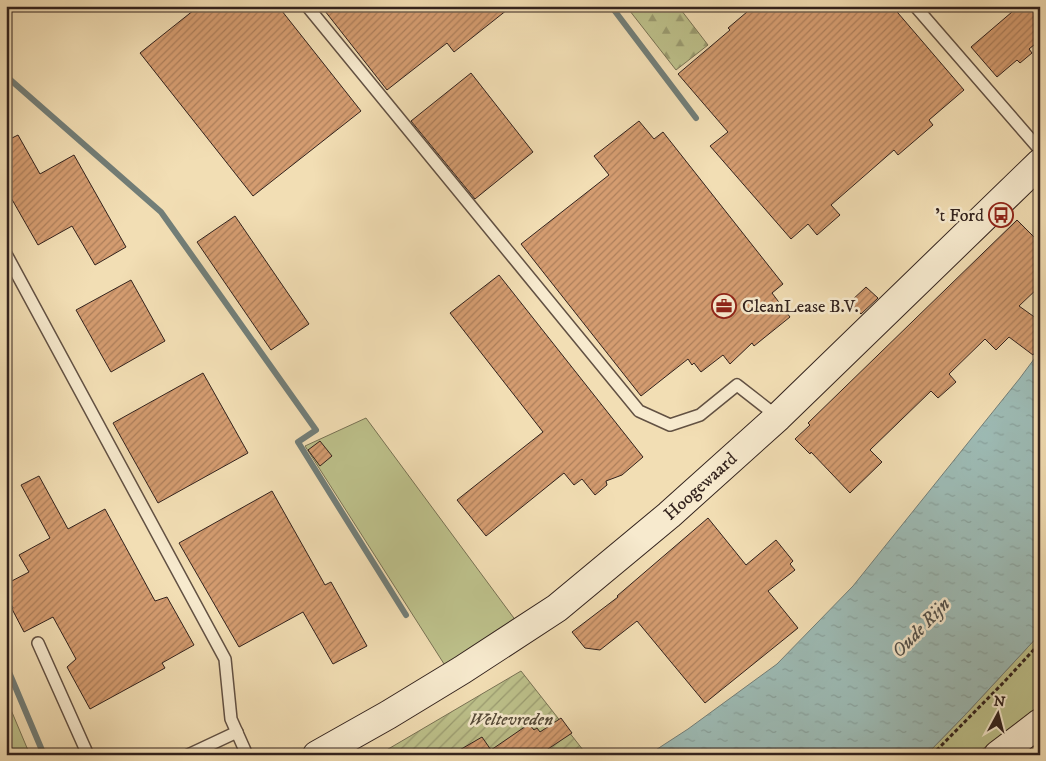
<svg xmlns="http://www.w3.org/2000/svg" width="1046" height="761" viewBox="0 0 1046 761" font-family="'IM FELL DW Pica',serif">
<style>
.grass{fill:#bdc18b;stroke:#787254}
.forest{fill:url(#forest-firs);stroke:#787254}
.garden{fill:url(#garden-furrows);stroke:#787254}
.water{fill:url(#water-ripples);stroke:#727e78}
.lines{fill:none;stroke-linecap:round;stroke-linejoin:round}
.stream{stroke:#727e78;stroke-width:6}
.building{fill:url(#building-hatch);stroke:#32221d}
.lane-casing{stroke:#625143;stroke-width:14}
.secondary-casing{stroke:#32221d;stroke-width:30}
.path{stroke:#32221d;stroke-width:3;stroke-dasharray:4 2.5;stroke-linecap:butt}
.lane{stroke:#f7eace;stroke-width:11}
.secondary{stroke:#f7eace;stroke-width:28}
.labels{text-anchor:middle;stroke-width:5;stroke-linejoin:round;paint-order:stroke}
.poi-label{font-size:18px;fill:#32221d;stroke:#f7eace;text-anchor:end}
.street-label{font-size:18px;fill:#32221d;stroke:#f7eace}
.park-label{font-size:18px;font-style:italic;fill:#554a38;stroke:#f7eace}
.water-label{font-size:19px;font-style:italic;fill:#52504b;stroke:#f7eace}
</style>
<defs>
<pattern id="forest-firs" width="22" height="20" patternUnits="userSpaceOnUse" patternTransform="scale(1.25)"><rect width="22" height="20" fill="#bdc18b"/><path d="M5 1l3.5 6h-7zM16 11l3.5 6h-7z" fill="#9a9c71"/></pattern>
<pattern id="garden-furrows" width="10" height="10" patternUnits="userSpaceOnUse" patternTransform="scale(1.25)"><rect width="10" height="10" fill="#bdc18b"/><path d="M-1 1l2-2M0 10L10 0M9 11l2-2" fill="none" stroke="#9a9c71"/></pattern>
<pattern id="water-ripples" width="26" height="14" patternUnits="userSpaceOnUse" patternTransform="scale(1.25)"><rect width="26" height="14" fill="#9dbbb5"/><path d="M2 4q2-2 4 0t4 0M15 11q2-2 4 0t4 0" fill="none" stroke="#88a09b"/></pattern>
<pattern id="building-hatch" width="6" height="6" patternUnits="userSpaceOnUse" patternTransform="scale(1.25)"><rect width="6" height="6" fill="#d49c70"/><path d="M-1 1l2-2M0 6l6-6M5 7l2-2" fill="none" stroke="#ad7f5b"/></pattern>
</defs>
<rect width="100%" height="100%" fill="#f2deb4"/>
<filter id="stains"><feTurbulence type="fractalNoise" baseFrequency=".004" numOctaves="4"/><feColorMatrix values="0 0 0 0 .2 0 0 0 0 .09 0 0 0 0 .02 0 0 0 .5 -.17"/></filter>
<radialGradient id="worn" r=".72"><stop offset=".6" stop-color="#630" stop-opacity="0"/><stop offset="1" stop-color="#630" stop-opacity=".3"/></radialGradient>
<g class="grass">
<path d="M366,418L519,625L446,667L305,446Z"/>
<path d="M1040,634V705L975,755H926L965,715Z"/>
<path d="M6,698L30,755H6Z"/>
</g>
<path class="forest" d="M626,6H678L708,45L676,70Z"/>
<path class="garden" d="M521,671L587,755H378Z"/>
<path class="water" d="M1040,351V634L965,715L926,755H648L688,729L777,664L853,586L1020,378Z"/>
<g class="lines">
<g class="stream">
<path d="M611,6L696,118"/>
<path d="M6,76L161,212L316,430L298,442L406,615"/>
<path d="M6,665L44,755"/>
</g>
</g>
<g class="building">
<path d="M199,6H278L361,111L253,196L140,53Z"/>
<path d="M321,6H512L454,52L447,43L387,90Z"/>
<path d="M754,6H892L964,90L929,120L933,125L898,155L894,150L831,205L840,215L817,235L808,224L791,239L710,146L728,132L678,74L730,30L728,28Z"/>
<path d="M1019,6H1040V40L1029,49L1032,53L1020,63L1017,60L997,77L971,47Z"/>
<path d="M471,73L533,152L475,199L411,121Z"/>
<path d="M639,121L654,139L663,132L783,284L772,293L790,317L754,346L752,343L730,364L723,355L701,372L694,363L692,365L688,359L641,396L521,244L609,175L594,156Z"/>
<path d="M18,135L40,174L74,155L126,247L95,265L72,226L38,245L6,189V141Z"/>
<path d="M235,216L309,324L271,350L197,242Z"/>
<path d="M1017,220L1040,243V286L1019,306L1040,321V346L1033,355L1009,337L996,350L985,339L949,374L956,382L938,398L931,391L870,450L882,462L850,493L811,452L810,454L795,439L810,425L808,423Z"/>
<path d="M499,275L643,457L622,475L606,481L607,485L595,495L582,479L574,485L564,473L486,536L457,500L543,432L450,313Z"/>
<path d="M131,280L165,341L111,372L76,310Z"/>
<path d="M866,287L878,298L861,314L850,302Z"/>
<path d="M203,373L248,453L158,503L113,423Z"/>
<path d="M320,441L332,456L320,466L308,450Z"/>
<path d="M39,476L68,529L105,509L155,601L167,597L194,645L162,663L165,668L90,709L67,667L76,659L53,617L24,632L12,609L13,608L6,595V584L29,572L19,555L50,538L21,485Z"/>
<path d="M272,491L325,585L331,582L367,646L333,664L303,612L239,647L179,543Z"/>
<path d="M708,518L746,565L776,540L793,561L790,564L795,570L768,591L798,628L705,703L637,621L600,650L585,648L572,632L618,597L617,596Z"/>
<path d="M561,718L572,733L539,755H451L482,737L491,750L529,724L534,730L537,728L540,732Z"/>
</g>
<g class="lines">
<defs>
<g id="lane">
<path d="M307,6L639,411L670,425L700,415L737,385L778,417"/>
<path d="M915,6L1040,150"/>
<path d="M6,254L225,659L231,719L247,755"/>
<path d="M38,643L88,755"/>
<path d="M188,755L237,732"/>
</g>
<g id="secondary">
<path d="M317,755L388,715L462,670L557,608L669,515L778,417L1040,163"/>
<path d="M998,755L1040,723"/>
</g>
</defs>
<use href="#lane" class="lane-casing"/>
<use href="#secondary" class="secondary-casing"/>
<path class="path" d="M932,755L1004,682L1040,643"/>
<use href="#lane" class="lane"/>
<use href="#secondary" class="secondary"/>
</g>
<defs>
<symbol id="bus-ring" viewBox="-11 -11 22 22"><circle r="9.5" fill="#f7eace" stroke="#8f2418" stroke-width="1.5"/><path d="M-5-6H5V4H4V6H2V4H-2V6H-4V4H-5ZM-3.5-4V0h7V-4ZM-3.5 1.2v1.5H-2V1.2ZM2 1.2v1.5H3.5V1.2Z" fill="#8f2418"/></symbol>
<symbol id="office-ring" viewBox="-11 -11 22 22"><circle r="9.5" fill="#f7eace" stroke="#8f2418" stroke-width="1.5"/><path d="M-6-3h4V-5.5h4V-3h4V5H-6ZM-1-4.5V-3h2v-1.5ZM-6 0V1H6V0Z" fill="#8f2418"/></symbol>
</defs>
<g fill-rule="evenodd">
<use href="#bus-ring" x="987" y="201" width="28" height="28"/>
<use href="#office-ring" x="710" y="292" width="28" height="28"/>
</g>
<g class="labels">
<g class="poi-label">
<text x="984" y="221">'t Ford</text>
<text x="742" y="312" text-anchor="start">CleanLease B.V.</text>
</g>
<g class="street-label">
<text transform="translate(700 486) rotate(-42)" y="6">Hoogewaard</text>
</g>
<g class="park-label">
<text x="511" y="725">Weltevreden</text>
</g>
<g class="water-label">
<text transform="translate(920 627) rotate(-46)" y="7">Oude Rijn</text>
</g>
</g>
<rect width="1046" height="761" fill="none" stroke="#f2deb4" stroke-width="25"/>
<rect x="8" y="8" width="1031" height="746" fill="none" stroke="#32221d" stroke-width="2.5"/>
<rect x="12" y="12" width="1021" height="736" fill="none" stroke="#32221d"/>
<g transform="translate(998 714) rotate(7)" stroke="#f7eace" stroke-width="4" paint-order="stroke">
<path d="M0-4L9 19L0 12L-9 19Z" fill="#32221d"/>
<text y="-8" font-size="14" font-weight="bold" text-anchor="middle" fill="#32221d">N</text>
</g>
<rect width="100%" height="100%" filter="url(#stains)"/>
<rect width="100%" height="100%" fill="url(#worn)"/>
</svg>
